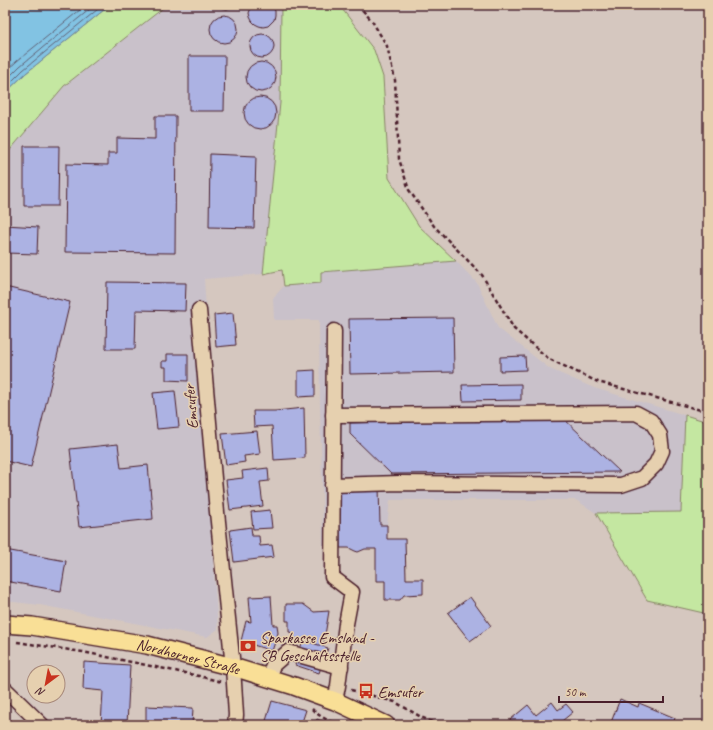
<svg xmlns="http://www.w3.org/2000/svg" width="713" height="730" viewBox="0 0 713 730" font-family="Caveat,sans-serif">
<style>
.built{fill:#c9c1ca}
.green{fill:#c4e7a1;stroke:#878366}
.water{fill:#82c3e3;stroke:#6c8199}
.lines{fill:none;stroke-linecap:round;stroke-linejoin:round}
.shore{stroke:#606175;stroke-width:1}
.building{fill:#acb2e3;stroke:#4a1f2b}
.minor-casing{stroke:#4a1f2b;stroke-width:17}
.major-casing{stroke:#4a1f2b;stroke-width:20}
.path{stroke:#4a1f2b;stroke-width:2.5;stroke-dasharray:4 3;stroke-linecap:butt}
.minor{stroke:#e6d0af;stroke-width:14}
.major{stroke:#f9df96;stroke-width:17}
.labels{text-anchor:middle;stroke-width:3;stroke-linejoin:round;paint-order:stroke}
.street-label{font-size:16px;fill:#4a1f2b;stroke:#e6d0af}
.poi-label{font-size:16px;fill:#4a1f2b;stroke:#e6d0af;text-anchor:start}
</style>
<rect width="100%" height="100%" fill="#d5c7bf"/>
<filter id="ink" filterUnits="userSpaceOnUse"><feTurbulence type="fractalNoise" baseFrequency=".025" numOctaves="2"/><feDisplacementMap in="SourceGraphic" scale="8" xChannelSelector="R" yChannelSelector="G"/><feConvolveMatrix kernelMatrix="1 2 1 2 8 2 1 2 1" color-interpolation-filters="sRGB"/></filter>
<g filter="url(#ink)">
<g class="built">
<path d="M167,5H281L280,103L263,274L204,279L206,310L191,311L209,508L218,629L207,637L40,605L5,601V156L64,86Z"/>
<path d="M456,261L477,283L498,328L550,369L594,388L685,415L681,512L596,513L576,500H390L387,525V539L358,552L355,551L349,548H323L322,480L320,407L319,320H274L273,298L284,286L321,283V272Z"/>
</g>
<g class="green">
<path d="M110,5H167L64,86L5,156V93L26,73Z"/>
<path d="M281,5H339L374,50L383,77L389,178L419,226L456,261L321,272V283L284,286L282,270L263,274L280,103Z"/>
<path d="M685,415L708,422V614L647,600L596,513L681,512Z"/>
</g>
<path class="water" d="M5,5H110L26,73L5,93Z"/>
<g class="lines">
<g class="shore">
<path d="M5,72L17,61L86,5"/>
<path d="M5,81L20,66L95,5"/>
<path d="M5,88L23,70L103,5"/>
</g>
</g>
<g class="building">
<path d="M216,5H235L227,9L222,8Z"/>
<path d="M252,5H272L275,11V15L274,20L268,26L263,27L259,26L255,24L252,21L250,17L249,13Z"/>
<circle cx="224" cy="29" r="14"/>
<circle cx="262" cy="46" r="12"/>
<path d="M189,56H225L224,111H189Z"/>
<circle cx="261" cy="77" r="15"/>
<circle cx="260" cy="113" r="16"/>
<path d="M155,116H176L175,253L65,252L66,164L108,165V153H117V138L155,139Z"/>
<path d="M24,146H59L58,206H24Z"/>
<path d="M210,154L256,156L254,228L209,227Z"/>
<path d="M5,225L38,227L37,254L5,253Z"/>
<path d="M107,282L186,283L185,311L136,310L135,349H106Z"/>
<path d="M5,287L70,302L31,467L5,461Z"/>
<path d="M233,313L236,345L216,347L214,315Z"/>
<path d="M453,318L454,372L350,374L349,319Z"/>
<path d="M167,354H188V381L166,380V367H162V361H167Z"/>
<path d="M525,356L526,370L500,371V357Z"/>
<path d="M315,370V396L298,397V371Z"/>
<path d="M521,384V400L463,401L462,385Z"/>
<path d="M175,391L179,427L157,429L153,393Z"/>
<path d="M304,408L305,458L274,460L272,426L254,427L253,411H275Z"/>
<path d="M562,417L620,472L391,474L350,434V423Z"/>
<path d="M257,431L260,454L244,456L245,462L226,465L222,434Z"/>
<path d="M118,444L121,468L148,465L153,519L79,527L70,449Z"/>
<path d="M268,468L269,481L260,482L263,506L230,510L226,480L243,478L242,471Z"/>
<path d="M379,487L380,525H387V539H405L406,579H423V594L404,595L400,600H385V581H376V549H365L358,552L355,551L349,548H340L339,488Z"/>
<path d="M270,510L272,528L253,529L251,512Z"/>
<path d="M251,527L252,536H259L260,546L272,545L274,557L234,562L230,530Z"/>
<path d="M5,550L66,561L61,591L5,581Z"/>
<path d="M271,596L273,625H277L278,633L272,651L241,641L246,621L251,622L249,597Z"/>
<path d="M470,597L491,626L470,641L448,613Z"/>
<path d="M286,604H303L314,612L329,611L323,647L303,640V641L293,638L294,633L289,632V621H286Z"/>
<path d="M303,640L328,648L319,673L295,665Z"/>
<path d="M84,662L130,665L127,725H101L103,691L83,689Z"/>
<path d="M620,699L638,707L639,703L675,718L674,721L684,725H610Z"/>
<path d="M272,701L306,710L301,725H269L265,724Z"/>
<path d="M552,702L558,710L566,704L573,712L557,725H553L550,721L545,725H506L505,724L528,705L536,715Z"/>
<path d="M146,706L193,708L192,725H146Z"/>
<path d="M317,719L331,725H314Z"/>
</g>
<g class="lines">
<defs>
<g id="minor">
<path d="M199,310L217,512L233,667L236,715L235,725"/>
<path d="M334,331L332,577L352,592L346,624L338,686L335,701"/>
<path d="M332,485L400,483L621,485L642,478L656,464L662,451L660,435L651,421L636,413L333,415"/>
<path d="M268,678L273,665L288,652L341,667"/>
<path d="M5,689L42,725"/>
</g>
<g id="major">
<path id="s1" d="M5,624L32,626L147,645L233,667L294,686L335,701L386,725"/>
</g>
</defs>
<use href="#minor" class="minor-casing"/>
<use href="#major" class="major-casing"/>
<g class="path">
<path d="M358,5L372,21L387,46L395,80L399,159L409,190L434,226L482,275L514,329L549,359L598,382L708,412"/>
<path d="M17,642L83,652L199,676L222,682"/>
<path d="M351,690L395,702L421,717L439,725"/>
<path d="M312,709C320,717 329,721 339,725"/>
</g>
<use href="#minor" class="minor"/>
<use href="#major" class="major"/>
</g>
</g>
<defs>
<symbol id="bank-bare" viewBox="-9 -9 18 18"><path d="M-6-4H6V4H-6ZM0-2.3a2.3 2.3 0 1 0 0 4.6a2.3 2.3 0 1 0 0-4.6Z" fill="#c8321e" stroke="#e6d0af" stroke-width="2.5" paint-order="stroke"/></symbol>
<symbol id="bus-bare" viewBox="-9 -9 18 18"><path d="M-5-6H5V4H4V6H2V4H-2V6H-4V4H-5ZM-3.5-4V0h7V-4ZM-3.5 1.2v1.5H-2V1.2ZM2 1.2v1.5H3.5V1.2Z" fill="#c8321e" stroke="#e6d0af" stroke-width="2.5" paint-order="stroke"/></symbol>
</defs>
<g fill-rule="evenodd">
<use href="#bank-bare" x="237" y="635" width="22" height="22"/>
<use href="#bus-bare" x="355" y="680" width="22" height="22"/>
</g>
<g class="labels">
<g class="street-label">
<text transform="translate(190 407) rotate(-95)" y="6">Emsufer</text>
<text dy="6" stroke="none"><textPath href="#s1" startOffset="186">Nordhorner Straße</textPath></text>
</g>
<g class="poi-label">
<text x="260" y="643">Sparkasse Emsland -<tspan x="260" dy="18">SB Geschäftsstelle</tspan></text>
<text x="378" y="697">Emsufer</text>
</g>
</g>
<rect width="713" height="730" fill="none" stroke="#e6d0af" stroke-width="20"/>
<rect x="10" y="10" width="693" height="710" fill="none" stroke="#4a1f2b" stroke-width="1.5" filter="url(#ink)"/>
<g transform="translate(46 684) rotate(212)"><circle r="19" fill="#e6d0af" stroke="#a8897a"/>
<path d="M0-3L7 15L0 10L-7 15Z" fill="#c8321e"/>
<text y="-6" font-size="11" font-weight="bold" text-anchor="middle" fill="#4a1f2b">N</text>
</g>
<path d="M559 696v6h104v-6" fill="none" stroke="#4a1f2b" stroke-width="2"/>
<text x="565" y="696" font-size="12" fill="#4a1f2b" stroke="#e6d0af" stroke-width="3" paint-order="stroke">50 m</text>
</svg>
